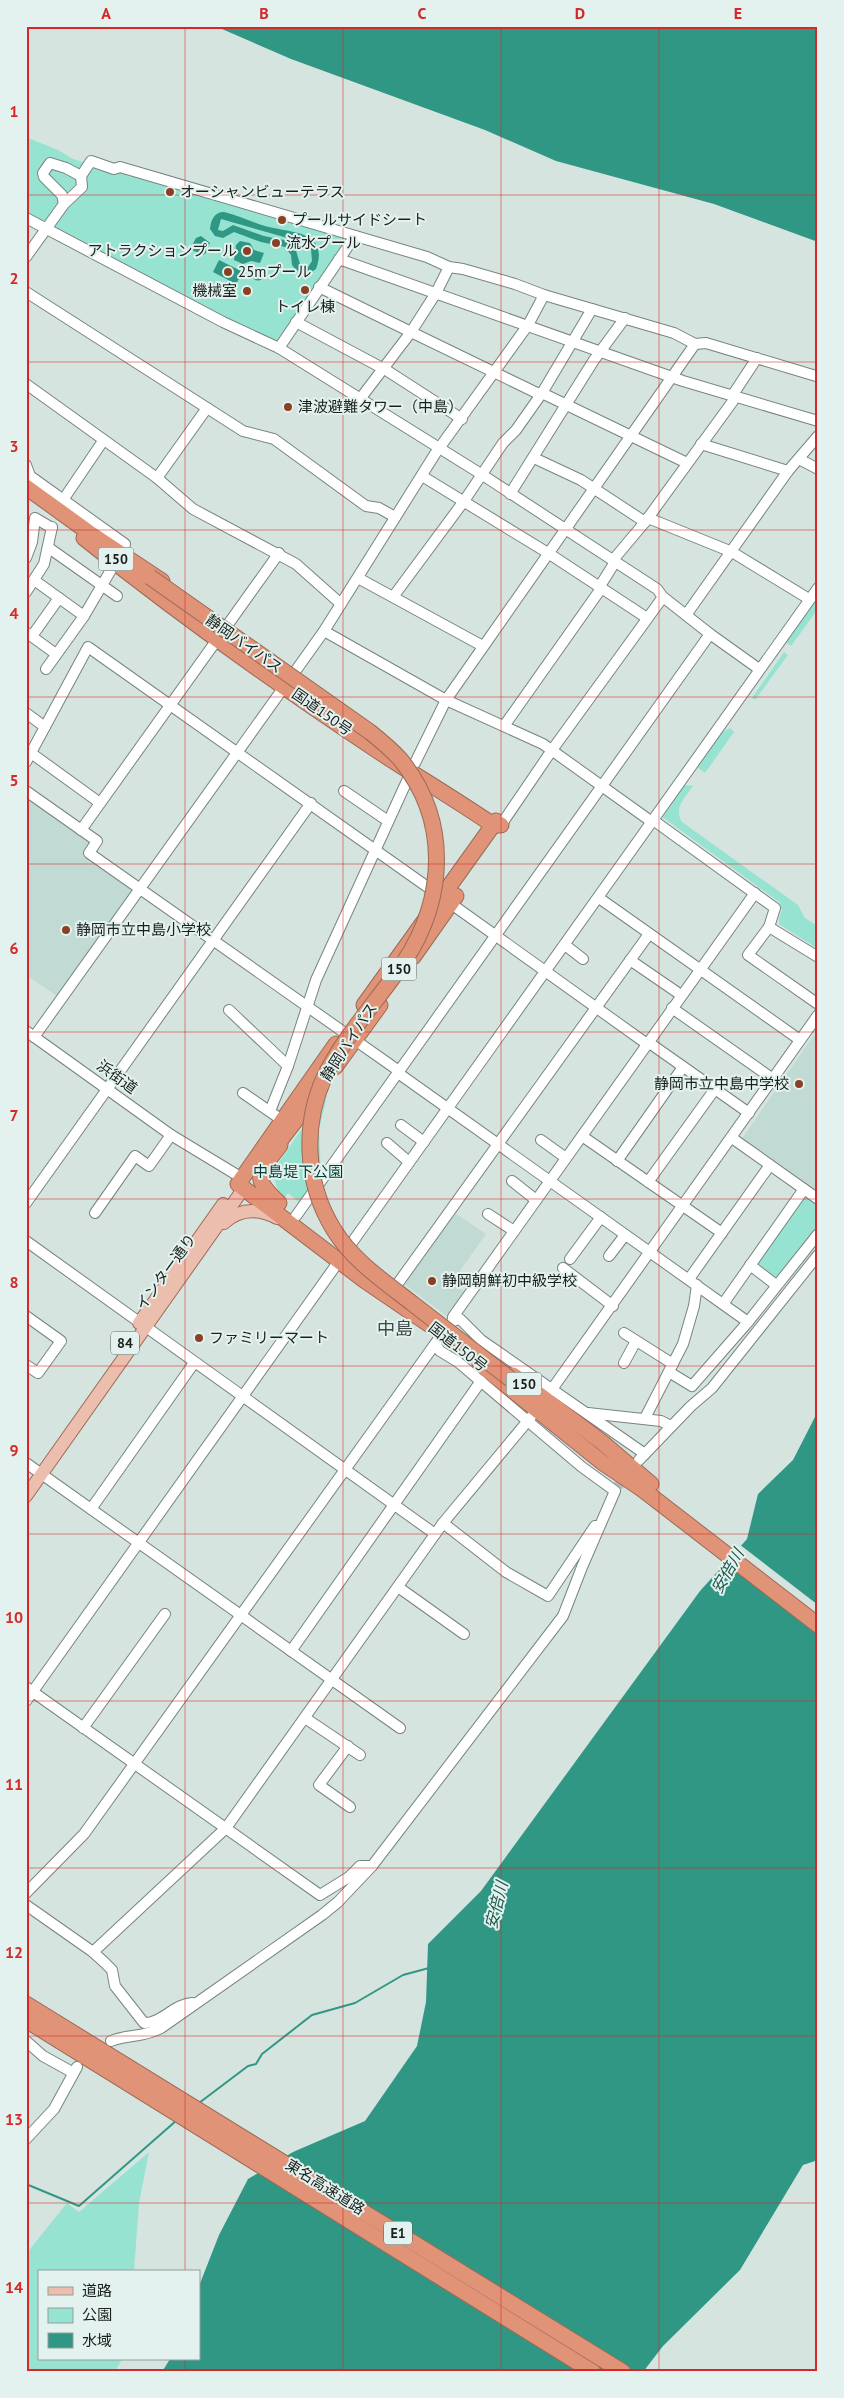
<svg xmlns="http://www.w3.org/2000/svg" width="844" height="2398" viewBox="0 0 844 2398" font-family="'PT Sans','Noto Sans JP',sans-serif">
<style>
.built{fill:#c2dad4}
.green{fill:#97e3d2}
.water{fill:#309784;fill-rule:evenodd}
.pier{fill:#d6e4e0}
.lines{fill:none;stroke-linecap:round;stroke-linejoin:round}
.stream{stroke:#309784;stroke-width:2}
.minor-tunnel{stroke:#b0bdb9;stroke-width:10;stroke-dasharray:10 5;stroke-linecap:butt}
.minor-casing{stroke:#778481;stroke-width:12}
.major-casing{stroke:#9b6b57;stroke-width:14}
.highway-casing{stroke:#9b6b57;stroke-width:17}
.minor{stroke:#fff;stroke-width:10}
.major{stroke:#ecbead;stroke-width:12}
.highway{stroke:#e09376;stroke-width:15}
.highway-bridge-casing{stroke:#9b6b57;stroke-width:17;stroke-linecap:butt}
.highway-bridge{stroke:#e09376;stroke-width:15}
.grid{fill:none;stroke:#d62828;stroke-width:1;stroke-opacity:0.55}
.poi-dot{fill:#894023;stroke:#e3f2ee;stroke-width:2}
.labels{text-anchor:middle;stroke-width:4;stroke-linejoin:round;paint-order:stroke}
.shield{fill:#e3f2ee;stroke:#565f5c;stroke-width:1}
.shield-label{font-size:14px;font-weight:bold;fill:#1a201e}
.poi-label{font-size:15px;fill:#1a201e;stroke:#e3f2ee;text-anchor:start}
.street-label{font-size:15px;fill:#1a201e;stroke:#e3f2ee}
.park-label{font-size:15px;fill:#003d33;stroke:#e3f2ee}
.water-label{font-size:16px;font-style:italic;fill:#20574c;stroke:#e3f2ee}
.quarter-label{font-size:18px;fill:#3d4946;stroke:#e3f2ee}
.neatline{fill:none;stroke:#d62828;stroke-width:2}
.grid-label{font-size:16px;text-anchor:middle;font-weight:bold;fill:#d62828}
</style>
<rect width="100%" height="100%" fill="#d6e4e0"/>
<g class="built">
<path d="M26,794L91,842L84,853L136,889L57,996L26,975Z"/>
<path d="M818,1029V1194L741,1140Z"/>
<path d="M453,1212L486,1234L452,1282L467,1294L449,1318L402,1282Z"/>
</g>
<g class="green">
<path d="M26,137L58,150L73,159L114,171L120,169L347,236L349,240L281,340L276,341L223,317L26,212Z"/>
<path d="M818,598V609L791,646L786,642Z"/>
<path d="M784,652L788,655L755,700L752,698Z"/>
<path d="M730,728L734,732L705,773L697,767L722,732Z"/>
<path d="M683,785L693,786C685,798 673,808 682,822L798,905L805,918L818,926V949L779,924V918L782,910L779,902L661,816Z"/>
<path d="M325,1094L327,1096L319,1130L321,1176L300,1203L288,1193L284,1198C273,1187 273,1174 280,1161Z"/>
<path d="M806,1195L818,1203V1229L776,1281L755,1263L803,1196Z"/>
<path d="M149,2152L139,2203L134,2272H39V2359H122L115,2372H26V2254L67,2203L79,2212Z"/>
</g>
<g class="water">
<path d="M215,26H818V242L714,204L556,161L485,130L291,59Z"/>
<path d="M224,212C238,215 251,222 265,226C290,233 330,230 316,269L308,274L296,270L292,265L291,255L285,247L261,242L234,232L223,238L215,236L210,229C211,220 214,212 224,212ZM221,219L305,243L311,249L312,261L308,267L300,264L295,247L284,240L264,236L233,225L223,231L218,230Z"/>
<path d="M201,236L210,243L206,253L203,255L190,249L196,238Z"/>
<path d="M240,241L250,243L254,250L264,253L260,263L251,261L243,264L234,260L236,245Z"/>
<path d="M219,260L243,272L236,284L213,272Z"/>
<circle cx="258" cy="275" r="5.5"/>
<path d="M818,1411V2160L803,2165L740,2270L663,2346L643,2372H162L170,2359H199V2286L219,2235L248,2179L293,2152L365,2121L417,2046L426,2002L428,1944L481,1891L700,1591L747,1539L758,1494L793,1460Z"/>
</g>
<path class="pier" d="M739,1544L818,1605V1633L724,1561Z"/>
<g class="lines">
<g class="stream">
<path d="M199,2103L248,2066L256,2064L262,2054L312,2015L355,2003L403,1975L429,1968"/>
<path d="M26,2184L79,2206L177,2120"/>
</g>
<path class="minor-tunnel" d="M618,1486L629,1473"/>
<defs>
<g id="minor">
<path d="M81,176L91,161L114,169L120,167L427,257L449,267L463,269L515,284L544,295L674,333L695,344L706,343L816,376"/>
<path d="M26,218L223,322L279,348L481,474L657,589L663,597L710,634L296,1216"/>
<path d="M26,257L64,204L62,195L44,177L43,173L50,163L66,168L81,176L82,187L64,204"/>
<path d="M339,259L683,381L818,421"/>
<path d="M319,287L411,332L436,293L449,267"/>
<path d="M26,292L243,431L274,439L366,506L379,508L395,517"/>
<path d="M296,322L386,370L462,419"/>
<path d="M279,348L355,236"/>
<path d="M26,384L157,478L193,509L296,564L341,604"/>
<path d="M360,399L411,332L539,394H544L687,463"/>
<path d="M701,444L788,471"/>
<path d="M534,458L581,480L645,522"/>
<path d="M799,459L818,469"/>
<path d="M26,465L30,476L125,544L123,553"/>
<path d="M422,476L548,553L647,618"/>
<path d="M157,478L207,408"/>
<path d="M510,494L594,360L625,318"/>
<path d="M63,500L103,441"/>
<path d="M648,518L732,552L809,599"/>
<path d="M49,548L117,596"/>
<path d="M26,558L32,542L35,518L52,528"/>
<path d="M613,560L645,522L733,401L734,393L757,358"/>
<path d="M358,578L479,644L482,648"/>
<path d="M34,580L84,616"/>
<path d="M818,588L653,820L775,908L769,927L818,957"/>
<path d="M26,592L44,564L52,527"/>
<path d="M393,597L464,501L503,443L516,430L542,393L592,309"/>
<path d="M686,615L788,471L818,436"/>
<path d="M324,631L446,700L543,744L652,822"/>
<path d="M27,633L56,654"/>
<path d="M710,634L759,669"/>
<path d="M32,636L59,598"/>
<path d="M46,669L84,616L115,563"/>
<path d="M26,713L45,727"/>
<path d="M504,726L600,590V586L615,562"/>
<path d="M31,753L100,803"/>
<path d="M26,762L88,647L436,893"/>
<path d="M415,763L446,700L695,344"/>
<path d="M26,791L97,841L89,853L399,1071"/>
<path d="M344,791L388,821"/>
<path d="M501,825L552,750L663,597"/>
<path d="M81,830L279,553"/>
<path d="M599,898L800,1040"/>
<path d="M450,903L647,1044"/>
<path d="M769,927L748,955L818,1004"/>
<path d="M565,945L583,959"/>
<path d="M630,960L681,995"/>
<path d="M672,1008L773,1079"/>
<path d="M229,1010L288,1066"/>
<path d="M26,1031L171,1135L242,1178"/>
<path d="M34,1037L324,631L435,454L528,325L544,295"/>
<path d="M648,1042L749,1113"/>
<path d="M398,1073L748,1322"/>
<path d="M243,1093L282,1120"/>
<path d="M270,1111L288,1066L316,980L411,772"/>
<path d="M401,1125L424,1142"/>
<path d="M582,1136L722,1233"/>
<path d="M732,1138L818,1199"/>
<path d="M541,1140L566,1158"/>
<path d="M387,1143L409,1162"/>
<path d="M617,1161L683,1067"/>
<path d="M512,1181L536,1200"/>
<path d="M648,1182L715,1089"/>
<path d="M26,1203L311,803"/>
<path d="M95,1213L135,1156L149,1166L171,1135"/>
<path d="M488,1214L514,1231"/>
<path d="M26,1241L435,1534"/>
<path d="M346,1251L653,820"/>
<path d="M609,1256L625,1235"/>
<path d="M570,1259L601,1217"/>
<path d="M750,1265L776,1285"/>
<path d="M563,1268L613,1306"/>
<path d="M689,1279L770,1165"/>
<path d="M396,1286L649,934"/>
<path d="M723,1304L804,1189"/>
<path d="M26,1316L61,1341L38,1373L26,1365"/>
<path d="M453,1321V1317L755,893"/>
<path d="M450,1324L453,1321L460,1319L481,1340L645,1454"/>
<path d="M624,1333L673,1364"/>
<path d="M624,1363L636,1341"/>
<path d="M669,1372L692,1386L748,1322L818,1234"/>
<path d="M550,1392L818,1015"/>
<path d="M588,1413L661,1421L671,1426"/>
<path d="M645,1418L683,1344L694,1306L697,1285"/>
<path d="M639,1460L691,1406L712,1388L818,1255"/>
<path d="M26,1463L400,1728"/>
<path d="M91,1509L194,1363"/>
<path d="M443,1523L506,1572L548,1596L595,1526"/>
<path d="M398,1587L464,1634"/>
<path d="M291,1651L481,1381"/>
<path d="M26,1687L320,1895L349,1877L360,1866H372"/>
<path d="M26,1701L339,1261"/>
<path d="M305,1718L360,1755"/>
<path d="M83,1728L165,1614"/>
<path d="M348,1746L319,1785L350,1807"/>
<path d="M26,1893L84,1834L435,1344"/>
<path d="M26,1905L93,1952L104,1962L112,1970L115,1986L144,2023C161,2024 174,2004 192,2003"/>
<path d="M93,1952L226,1828L443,1523L531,1417"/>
<path d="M26,2041L43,2056L72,2072"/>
<path d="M111,2041C129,2034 142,2038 161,2028L322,1915L338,1902L372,1866L563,1616L582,1567L615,1491L582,1467L458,1362L440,1351L435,1344L442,1334"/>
<path d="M26,2139L54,2109L77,2067"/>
</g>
<g id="major">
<path d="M224,1223C240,1208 258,1208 277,1218"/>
<path d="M139,1323L223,1204"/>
<path d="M26,1496L244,1188"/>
</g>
<g id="highway">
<path d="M26,487L98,539"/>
<path d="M94,536L162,581"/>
<path d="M84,538C179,614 277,684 378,751C416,776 455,799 493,825H501"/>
<path d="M413,957L456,896"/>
<path d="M364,1005L496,821"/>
<path d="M336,1044L238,1184L364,1280L430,1325"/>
<path d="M335,1067L380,1005"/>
<path d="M272,1151L319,1090"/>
<path d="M279,1203C250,1176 259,1174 280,1145"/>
<path d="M480,1364L603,1463L645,1491"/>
<path d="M513,1375L603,1443L651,1484"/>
<path d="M638,1486L818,1625"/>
<path d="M26,2004L623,2372"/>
<path d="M26,2020L593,2372"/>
</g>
</defs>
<use href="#minor" class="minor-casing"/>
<use href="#major" class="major-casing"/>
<use href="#highway" class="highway-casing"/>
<use href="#minor" class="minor"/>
<use href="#major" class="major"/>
<use href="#highway" class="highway"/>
<defs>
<path id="highway-bridge" d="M150,577L370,732C380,740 391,749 400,759C450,820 446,898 404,962C379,999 343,1037 324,1078C302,1127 306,1185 334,1230C353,1261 385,1282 413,1304C449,1332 486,1360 522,1388"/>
</defs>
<use href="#highway-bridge" class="highway-bridge-casing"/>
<use href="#highway-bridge" class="highway-bridge"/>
</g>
<path class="grid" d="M185,26V2272M343,26V2372M501,26V2372M659,26V2372M26,195H818M26,362H818M26,530H818M26,697H818M26,864H818M26,1032H818M26,1199H818M26,1366H818M26,1534H818M26,1701H818M26,1868H818M26,2036H818M26,2203H818M185,2359V2372"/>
<g class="poi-dot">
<circle cx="170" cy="192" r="5"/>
<circle cx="282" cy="220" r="5"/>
<circle cx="276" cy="243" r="5"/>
<circle cx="247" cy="251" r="5"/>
<circle cx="228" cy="272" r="5"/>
<circle cx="305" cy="290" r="5"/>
<circle cx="247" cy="291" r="5"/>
<circle cx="288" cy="407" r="5"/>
<circle cx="66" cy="930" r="5"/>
<circle cx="799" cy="1084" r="5"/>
<circle cx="432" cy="1281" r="5"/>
<circle cx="199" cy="1338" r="5"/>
</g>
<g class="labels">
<g class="shield">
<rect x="98.5" y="547.5" width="35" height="23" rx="4"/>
<rect x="381.5" y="957.5" width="35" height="23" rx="4"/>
<rect x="111" y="1331.5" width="28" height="23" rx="4"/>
<rect x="506.5" y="1372.5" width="35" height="23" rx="4"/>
<rect x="384" y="2221.5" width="28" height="23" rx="4"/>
</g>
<g class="shield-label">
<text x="116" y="564">150</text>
<text x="399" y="974">150</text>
<text x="125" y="1348">84</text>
<text x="524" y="1389">150</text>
<text x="398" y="2238">E1</text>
</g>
<g class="poi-label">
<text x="180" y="197">オーシャンビューテラス</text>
<text x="292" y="225">プールサイドシート</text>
<text x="286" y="248">流水プール</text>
<text x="237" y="256" text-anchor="end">アトラクションプール</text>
<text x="238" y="277">25mプール</text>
<text x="237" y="296" text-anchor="end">機械室</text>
<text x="305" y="312" text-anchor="middle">トイレ棟</text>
<text x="298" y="412">津波避難タワー（中島）</text>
<text x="76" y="935">静岡市立中島小学校</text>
<text x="789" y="1089" text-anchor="end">静岡市立中島中学校</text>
<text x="442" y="1286">静岡朝鮮初中級学校</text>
<text x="209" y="1343">ファミリーマート</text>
</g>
<g class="street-label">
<text transform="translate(244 644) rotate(35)" y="5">静岡バイパス</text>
<text transform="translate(322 712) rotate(35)" y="5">国道150号</text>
<text transform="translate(349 1042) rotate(-57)" y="5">静岡バイパス</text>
<text transform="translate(117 1077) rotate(36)" y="5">浜街道</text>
<text transform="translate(166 1272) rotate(-54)" y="5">インター通り</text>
<text transform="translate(458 1347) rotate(38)" y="5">国道150号</text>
<text transform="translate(325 2187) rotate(32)" y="5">東名高速道路</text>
</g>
<g class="park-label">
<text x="298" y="1177">中島堤下公園</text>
</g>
<g class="water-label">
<text transform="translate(727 1571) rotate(-60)" y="6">安倍川</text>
<text transform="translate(496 1905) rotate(-76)" y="6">安倍川</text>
</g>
<g class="quarter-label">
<text x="395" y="1335">中島</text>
</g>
</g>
<rect width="844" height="2398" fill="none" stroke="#e3f2ee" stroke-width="55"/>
<rect x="38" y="2270" width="162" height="90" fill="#e3f2ee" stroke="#939e9b"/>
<rect x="48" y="2287" width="25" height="8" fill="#ecbead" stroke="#939e9b"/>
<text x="82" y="2296" font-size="15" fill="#1a201e">道路</text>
<rect x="48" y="2308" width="25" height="15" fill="#97e3d2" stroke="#939e9b"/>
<text x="82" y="2320" font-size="15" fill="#1a201e">公園</text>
<rect x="48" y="2333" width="25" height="15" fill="#309784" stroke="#939e9b"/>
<text x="82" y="2346" font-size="15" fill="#1a201e">水域</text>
<rect x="28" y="28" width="788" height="2342" class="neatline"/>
<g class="grid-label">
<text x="106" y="19">A</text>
<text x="264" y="19">B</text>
<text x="422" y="19">C</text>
<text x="580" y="19">D</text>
<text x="738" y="19">E</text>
<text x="14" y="117">1</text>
<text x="14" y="284">2</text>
<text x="14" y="452">3</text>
<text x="14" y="619">4</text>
<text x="14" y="786">5</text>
<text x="14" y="954">6</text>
<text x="14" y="1121">7</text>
<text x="14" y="1288">8</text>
<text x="14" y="1456">9</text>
<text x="14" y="1623">10</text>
<text x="14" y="1790">11</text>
<text x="14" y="1958">12</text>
<text x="14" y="2125">13</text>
<text x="14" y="2293">14</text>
</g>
</svg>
